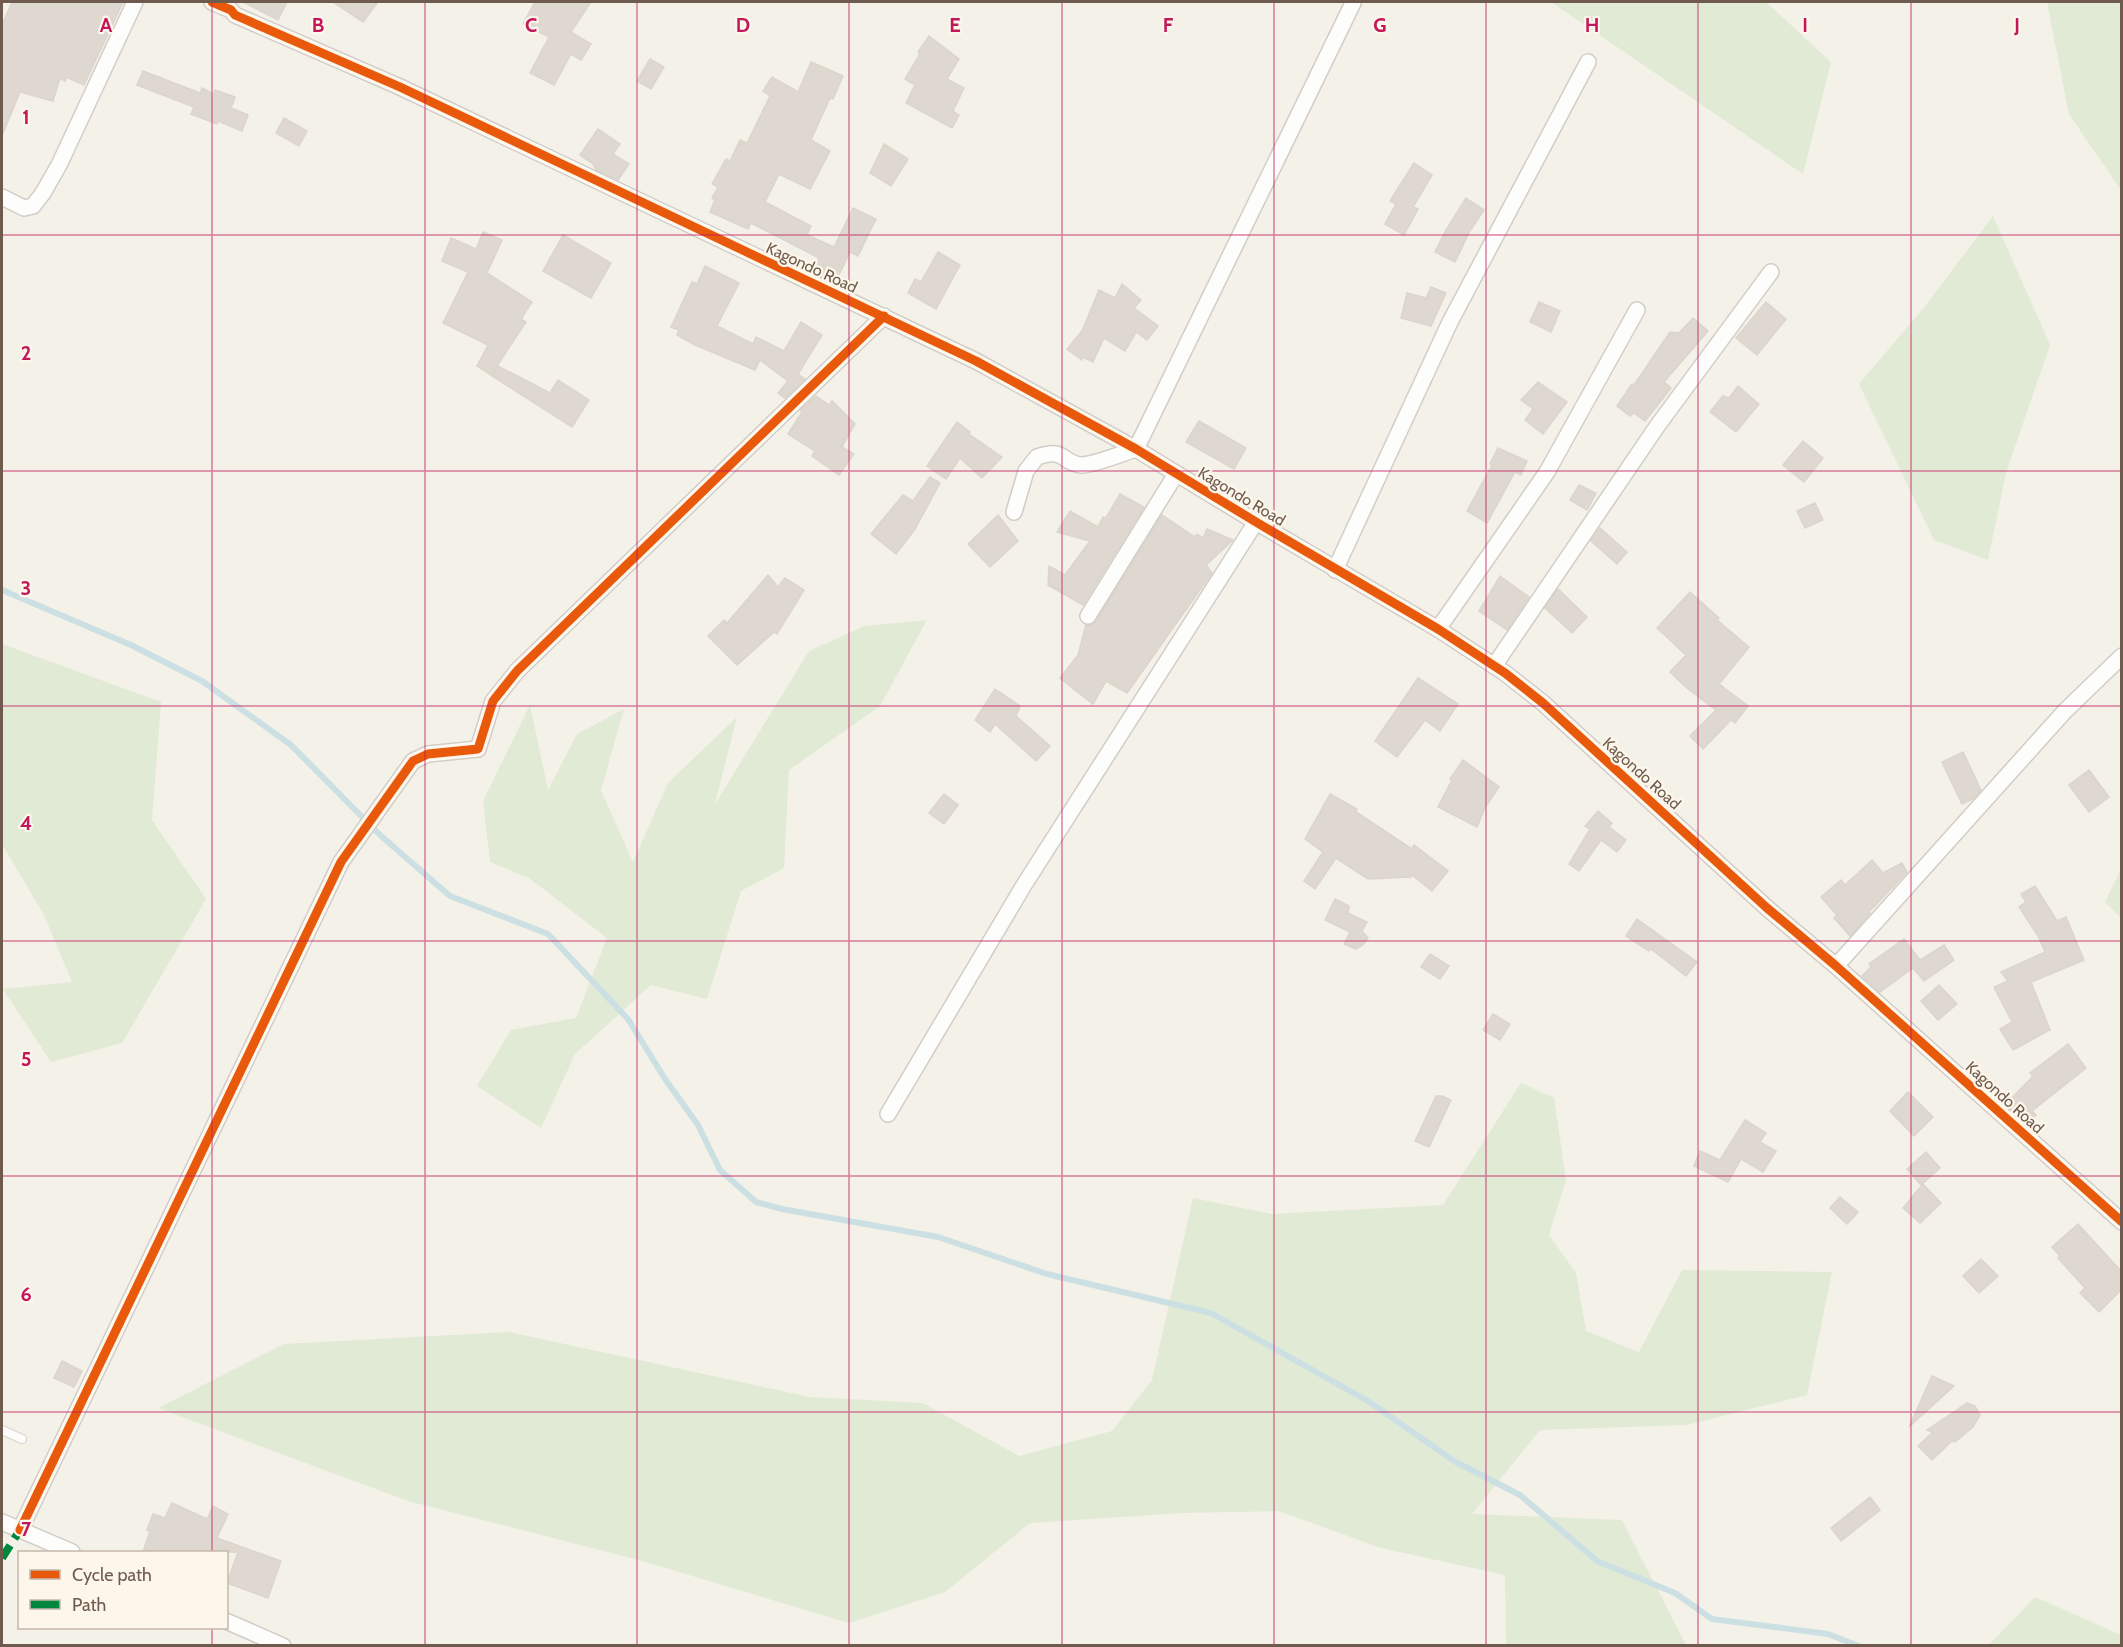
<svg xmlns="http://www.w3.org/2000/svg" width="2123" height="1647" viewBox="0 0 2123 1647" font-family="Cabin,sans-serif">
<style>
.green{fill:#e0ead5}
.lines{fill:none;stroke-linecap:round;stroke-linejoin:round}
.stream{stroke:#cce0e3;stroke-width:6}
.building{fill:#dfd8d0;stroke:#dcd5cc;stroke-width:1.5}
.service-casing{stroke:#d2cdc6;stroke-width:10}
.minor-casing{stroke:#d2cdc6;stroke-width:18}
.service{stroke:#fdfdfc;stroke-width:8}
.minor{stroke:#fdfdfc;stroke-width:15}
.quiet{stroke:#00873e;stroke-width:8;stroke-dasharray:15 8;stroke-linecap:butt}
.cycleway-casing{stroke:#fdf6ea;stroke-width:13}
.cycleway{stroke:#e8590c;stroke-width:9}
.grid{fill:none;stroke:#c2185b;stroke-width:1.5;stroke-opacity:0.55}
.labels{text-anchor:middle;stroke-width:4.5;stroke-linejoin:round;paint-order:stroke}
.street-label{font-size:16px;fill:#6f5b4d;stroke:#fdf6ea}
.grid-label{font-size:20px;text-anchor:middle;font-weight:bold;fill:#c2185b;stroke:#fdf6ea;stroke-width:4.5;stroke-linejoin:round;paint-order:stroke}
</style>
<rect width="100%" height="100%" fill="#f4f1e9"/>
<g class="green">
<path d="M1551,2H1766L1831,62L1803,174Z"/>
<path d="M2047,2H2121V190L2069,114Z"/>
<path d="M1993,216L2050,345L2006,473L1988,560L1934,540L1859,384L1926,305Z"/>
<path d="M927,620L880,706L789,770L784,868L741,891L707,999L651,985L575,1054L541,1128L477,1086L511,1030L576,1018L607,938L529,878L490,862L483,801L530,705L548,790L577,734L624,709L601,790L633,862L668,783L737,717L715,804L809,651L865,626Z"/>
<path d="M2,644L161,702L152,820L206,899L122,1043L51,1062L3,989L72,982L44,915L2,844Z"/>
<path d="M2121,869V918L2105,902Z"/>
<path d="M1521,1083L1554,1098L1566,1180L1549,1235L1576,1273L1586,1331L1639,1352L1682,1270L1832,1272L1807,1395L1687,1425L1540,1430L1472,1514L1622,1520L1686,1645H1506L1505,1575L1381,1548L1279,1511L1182,1513L1030,1523L945,1592L849,1623L639,1560L408,1501L158,1408L284,1344L509,1332L810,1397L923,1403L1019,1456L1112,1431L1152,1380L1193,1198L1272,1214L1443,1205Z"/>
<path d="M2035,1597L2121,1635V1645H1989Z"/>
</g>
<g class="lines">
<path class="stream" d="M2,590L131,645L202,681L291,745L380,835L450,896L548,934L628,1019L665,1079L698,1125L720,1170L756,1202L782,1209L938,1237L1047,1274L1211,1313L1368,1401L1454,1461L1520,1495L1597,1561L1675,1593L1712,1619L1828,1634L1859,1646"/>
</g>
<g class="building">
<path d="M12,2H123L84,85L66,77L65,81L60,78L53,101L20,92L2,136V25Z"/>
<path d="M243,2H287L278,20Z"/>
<path d="M333,2H378L363,22Z"/>
<path d="M535,2H591L571,32L591,44L581,60L571,54L554,85L530,73L549,37L523,24Z"/>
<path d="M929,36L959,59L947,79L964,88L953,111L959,115L952,128L906,103L915,85L905,79L920,54L918,52Z"/>
<path d="M650,59L664,67L651,89L637,81Z"/>
<path d="M811,62L843,76L833,99L830,98L811,140L830,151L810,189L779,174L765,202L811,226L807,235L834,247L853,208L876,219L858,256L850,252L835,283L812,272L819,258L751,223L748,229L710,212L715,200L712,198L718,187L712,184L726,159L730,161L740,140L747,143L770,96L763,91L772,77L798,92Z"/>
<path d="M143,71L200,93L202,88L214,94L215,90L235,97L231,108L248,115L242,131L218,121L217,124L191,114L194,107L137,85Z"/>
<path d="M284,118L307,131L299,146L276,133Z"/>
<path d="M598,129L620,144L613,154L629,164L618,180L596,170L593,164L580,155Z"/>
<path d="M884,144L908,159L891,186L870,173Z"/>
<path d="M1414,163L1432,175L1413,207L1418,209L1404,235L1385,224L1396,204L1390,201Z"/>
<path d="M1466,198L1484,210L1470,231L1455,262L1435,252L1446,230Z"/>
<path d="M483,232L502,240L487,273L532,302L521,319L526,322L491,375L477,366L488,345L443,323L468,272L442,261L451,238L476,249Z"/>
<path d="M563,235L611,263L591,298L543,271Z"/>
<path d="M938,252L960,265L936,309L908,293L915,279L921,282Z"/>
<path d="M705,266L739,283L717,326L753,344L756,337L784,351L801,322L822,335L798,374L805,379L785,398L778,393L788,381L760,360L755,370L695,345L677,335L679,330L671,327L692,282L697,284Z"/>
<path d="M1122,284L1141,300L1134,308L1158,326L1147,340L1136,332L1125,351L1104,338L1093,362L1083,357L1082,360L1067,349L1082,331L1099,290L1115,298Z"/>
<path d="M1431,287L1446,293L1431,326L1401,318L1407,293L1426,298Z"/>
<path d="M1539,302L1560,311L1551,332L1530,322Z"/>
<path d="M1766,302L1786,319L1757,355L1736,338Z"/>
<path d="M1693,318L1708,331L1664,382L1671,388L1645,421L1634,413L1630,416L1617,406L1632,384L1634,385L1670,332L1679,333Z"/>
<path d="M498,366L550,393L558,380L589,400L572,427L492,376Z"/>
<path d="M1538,382L1567,402L1543,434L1525,420L1533,409L1521,400Z"/>
<path d="M1738,386L1759,404L1736,432L1710,412L1723,396L1729,398Z"/>
<path d="M816,396L829,405L832,401L855,424L842,447L854,454L839,475L812,456L815,451L788,434L802,412L800,410Z"/>
<path d="M1199,421L1246,448L1234,469L1186,442Z"/>
<path d="M957,422L970,432L969,434L1002,457L982,478L960,458L946,479L927,466Z"/>
<path d="M1803,441L1823,458L1804,482L1783,465Z"/>
<path d="M1498,448L1527,461L1521,475L1515,472L1487,523L1467,511L1492,465L1490,464Z"/>
<path d="M930,477L940,483L915,529L896,554L871,534L903,495L913,501Z"/>
<path d="M1579,485L1596,493L1587,510L1570,500Z"/>
<path d="M1120,494L1144,507L1083,605L1048,585L1049,566L1065,575L1090,541L1057,532L1070,511L1098,527L1103,517L1106,518Z"/>
<path d="M1815,503L1823,520L1805,528L1797,511Z"/>
<path d="M998,515L1018,541L990,567L968,544Z"/>
<path d="M1162,515L1195,537L1197,534L1203,538L1207,529L1233,540L1206,565L1212,573L1127,693L1106,681L1093,704L1060,678L1078,655L1086,625H1092L1096,621Z"/>
<path d="M1600,528L1627,552L1617,564L1591,541Z"/>
<path d="M768,575L778,587L785,578L804,590L777,634L774,632L737,665L708,636L724,620L727,623Z"/>
<path d="M1500,576L1529,597L1507,630L1479,611Z"/>
<path d="M1558,589L1587,617L1572,633L1545,608Z"/>
<path d="M1690,592L1719,618L1717,620L1749,647L1719,684L1748,706L1735,723L1731,720L1703,749L1690,736L1716,710L1688,689L1670,672L1686,655L1657,628Z"/>
<path d="M1418,678L1458,704L1440,731L1425,720L1397,757L1375,741Z"/>
<path d="M995,689L1020,706L1016,716L1050,746L1036,761L995,724L990,732L975,720Z"/>
<path d="M1963,752L1981,790L1973,799L1962,804L1942,762Z"/>
<path d="M1463,760L1499,787L1486,806L1477,827L1438,807L1452,780L1450,779Z"/>
<path d="M2089,770L2109,797L2089,812L2069,785Z"/>
<path d="M944,794L958,805L944,824L929,813Z"/>
<path d="M1330,794L1357,809L1356,812L1412,849L1414,845L1448,871L1432,891L1412,875L1411,877L1368,879L1336,858L1315,889L1304,881L1323,852L1305,839Z"/>
<path d="M1598,811L1612,823L1609,827L1626,840L1617,852L1601,840L1579,871L1569,864L1590,829L1585,826Z"/>
<path d="M1872,860L1883,873L1902,863L1907,872L1869,912L1870,913L1850,936L1834,918L1837,915L1821,897L1841,880L1845,885Z"/>
<path d="M2035,886L2057,921L2066,917L2084,960L2031,982L2050,1030L2013,1050L2000,1029L2012,1022L1994,987L2008,981L2001,972L2045,952L2038,936L2019,907L2026,902L2021,894Z"/>
<path d="M1335,899L1349,906L1348,913L1367,922L1362,931L1368,938L1363,945L1356,949L1344,944L1350,932L1325,920Z"/>
<path d="M1637,919L1697,962L1686,976L1651,949L1649,951L1626,936Z"/>
<path d="M1904,939L1920,960L1944,945L1954,960L1924,981L1913,968L1880,992L1862,976L1871,967L1869,964Z"/>
<path d="M1430,954L1449,966L1440,979L1421,967Z"/>
<path d="M1939,985L1957,1004L1938,1020L1921,1001Z"/>
<path d="M1493,1014L1510,1024L1500,1040L1483,1030Z"/>
<path d="M2068,1044L2086,1068L2032,1111L2036,1115L2027,1124L2005,1105L2033,1076L2030,1073Z"/>
<path d="M1908,1092L1933,1117L1914,1136L1890,1111Z"/>
<path d="M1436,1096H1442L1451,1100L1429,1147L1415,1141Z"/>
<path d="M1745,1120L1766,1133L1760,1142L1776,1151L1763,1172L1741,1159L1728,1182L1694,1166L1700,1151L1720,1160Z"/>
<path d="M1926,1152L1940,1168L1921,1185L1907,1169Z"/>
<path d="M1923,1184L1941,1203L1920,1223L1903,1208Z"/>
<path d="M1840,1197L1858,1212L1847,1224L1830,1208Z"/>
<path d="M2078,1224L2121,1271V1290L2099,1312L2080,1293L2085,1288L2058,1258L2060,1256L2052,1247Z"/>
<path d="M1981,1259L1998,1276L1979,1293L1963,1276Z"/>
<path d="M62,1361L82,1371L74,1387L54,1378Z"/>
<path d="M1932,1376L1954,1386L1909,1427Z"/>
<path d="M1967,1403L1975,1406L1980,1415L1973,1427L1955,1442L1952,1441L1932,1460L1918,1446L1933,1432L1927,1430Z"/>
<path d="M1870,1497L1880,1510L1841,1541L1831,1528Z"/>
<path d="M172,1503L207,1519L213,1506L228,1514L217,1538L281,1561L268,1598L227,1583L238,1552H143L150,1531L147,1530L153,1514L165,1518Z"/>
</g>
<g class="lines">
<defs>
<path id="service" d="M2,1430L22,1439"/>
<g id="minor">
<path d="M212,2L231,10L235,15L400,87L976,361L1136,449L1256,522L1438,629L1505,673L1543,703L1767,908L1836,966L2122,1222"/>
<path d="M2,197L24,208L33,206L43,193L59,165L135,2"/>
<path d="M1014,512L1026,471L1037,457C1066,447 1061,463 1081,465C1094,465 1123,453 1136,449L1353,3"/>
<path d="M1335,570L1450,322L1588,62"/>
<path d="M1088,616L1176,474"/>
<path d="M1438,629L1547,472L1637,310"/>
<path d="M1494,666L1658,425L1771,272"/>
<path d="M1836,966L2065,711L2122,656"/>
<path d="M888,1114L1024,885L1256,522"/>
<path d="M2,1522L72,1552"/>
<path d="M20,1530L341,862L413,761L428,754L478,749L493,701L517,671L884,316"/>
<path d="M226,1621L283,1646"/>
</g>
</defs>
<use href="#service" class="service-casing"/>
<use href="#minor" class="minor-casing"/>
<use href="#service" class="service"/>
<use href="#minor" class="minor"/>
<path class="quiet" d="M2,1558L20,1530"/>
<defs>
<g id="cycleway">
<path d="M212,2L231,10L235,15L400,87L976,361L1136,449L1256,522L1438,629L1505,673L1543,703L1767,908L1836,966L2122,1222"/>
<path d="M20,1530L341,862L413,761L428,754L478,749L493,701L517,671L884,316"/>
</g>
</defs>
<use href="#cycleway" class="cycleway-casing"/>
<use href="#cycleway" class="cycleway"/>
</g>
<path class="grid" d="M212,2V1552M425,2V1646M637,2V1646M849,2V1646M1062,2V1646M1274,2V1646M1486,2V1646M1698,2V1646M1911,2V1646M2,235H2122M2,471H2122M2,706H2122M2,941H2122M2,1176H2122M2,1412H2122M212,1628V1646"/>
<g class="labels">
<g class="street-label">
<text transform="translate(812 267) rotate(25)" y="6">Kagondo Road</text>
<text transform="translate(1242 496) rotate(31)" y="6">Kagondo Road</text>
<text transform="translate(1642 773) rotate(42)" y="6">Kagondo Road</text>
<text transform="translate(2005 1097) rotate(42)" y="6">Kagondo Road</text>
</g>
</g>
<g class="grid-label">
<text x="106" y="32">A</text>
<text x="318" y="32">B</text>
<text x="531" y="32">C</text>
<text x="743" y="32">D</text>
<text x="955" y="32">E</text>
<text x="1168" y="32">F</text>
<text x="1380" y="32">G</text>
<text x="1592" y="32">H</text>
<text x="1805" y="32">I</text>
<text x="2017" y="32">J</text>
<text x="26" y="124">1</text>
<text x="26" y="360">2</text>
<text x="26" y="595">3</text>
<text x="26" y="830">4</text>
<text x="26" y="1066">5</text>
<text x="26" y="1301">6</text>
<text x="26" y="1536">7</text>
</g>
<rect width="2123" height="1647" fill="none" stroke="#6f5b4d" stroke-width="6"/>
<rect x="18" y="1551" width="210" height="78" fill="#fdf6ea" stroke="#c4b8ab" stroke-width="1.5"/>
<rect x="30" y="1570" width="30" height="9" fill="#e8590c" stroke="#c4b8ab" stroke-width="1.5"/>
<text x="72" y="1581" font-size="18" fill="#6f5b4d">Cycle path</text>
<rect x="30" y="1600" width="30" height="9" fill="#00873e" stroke="#c4b8ab" stroke-width="1.5"/>
<text x="72" y="1611" font-size="18" fill="#6f5b4d">Path</text>
</svg>
